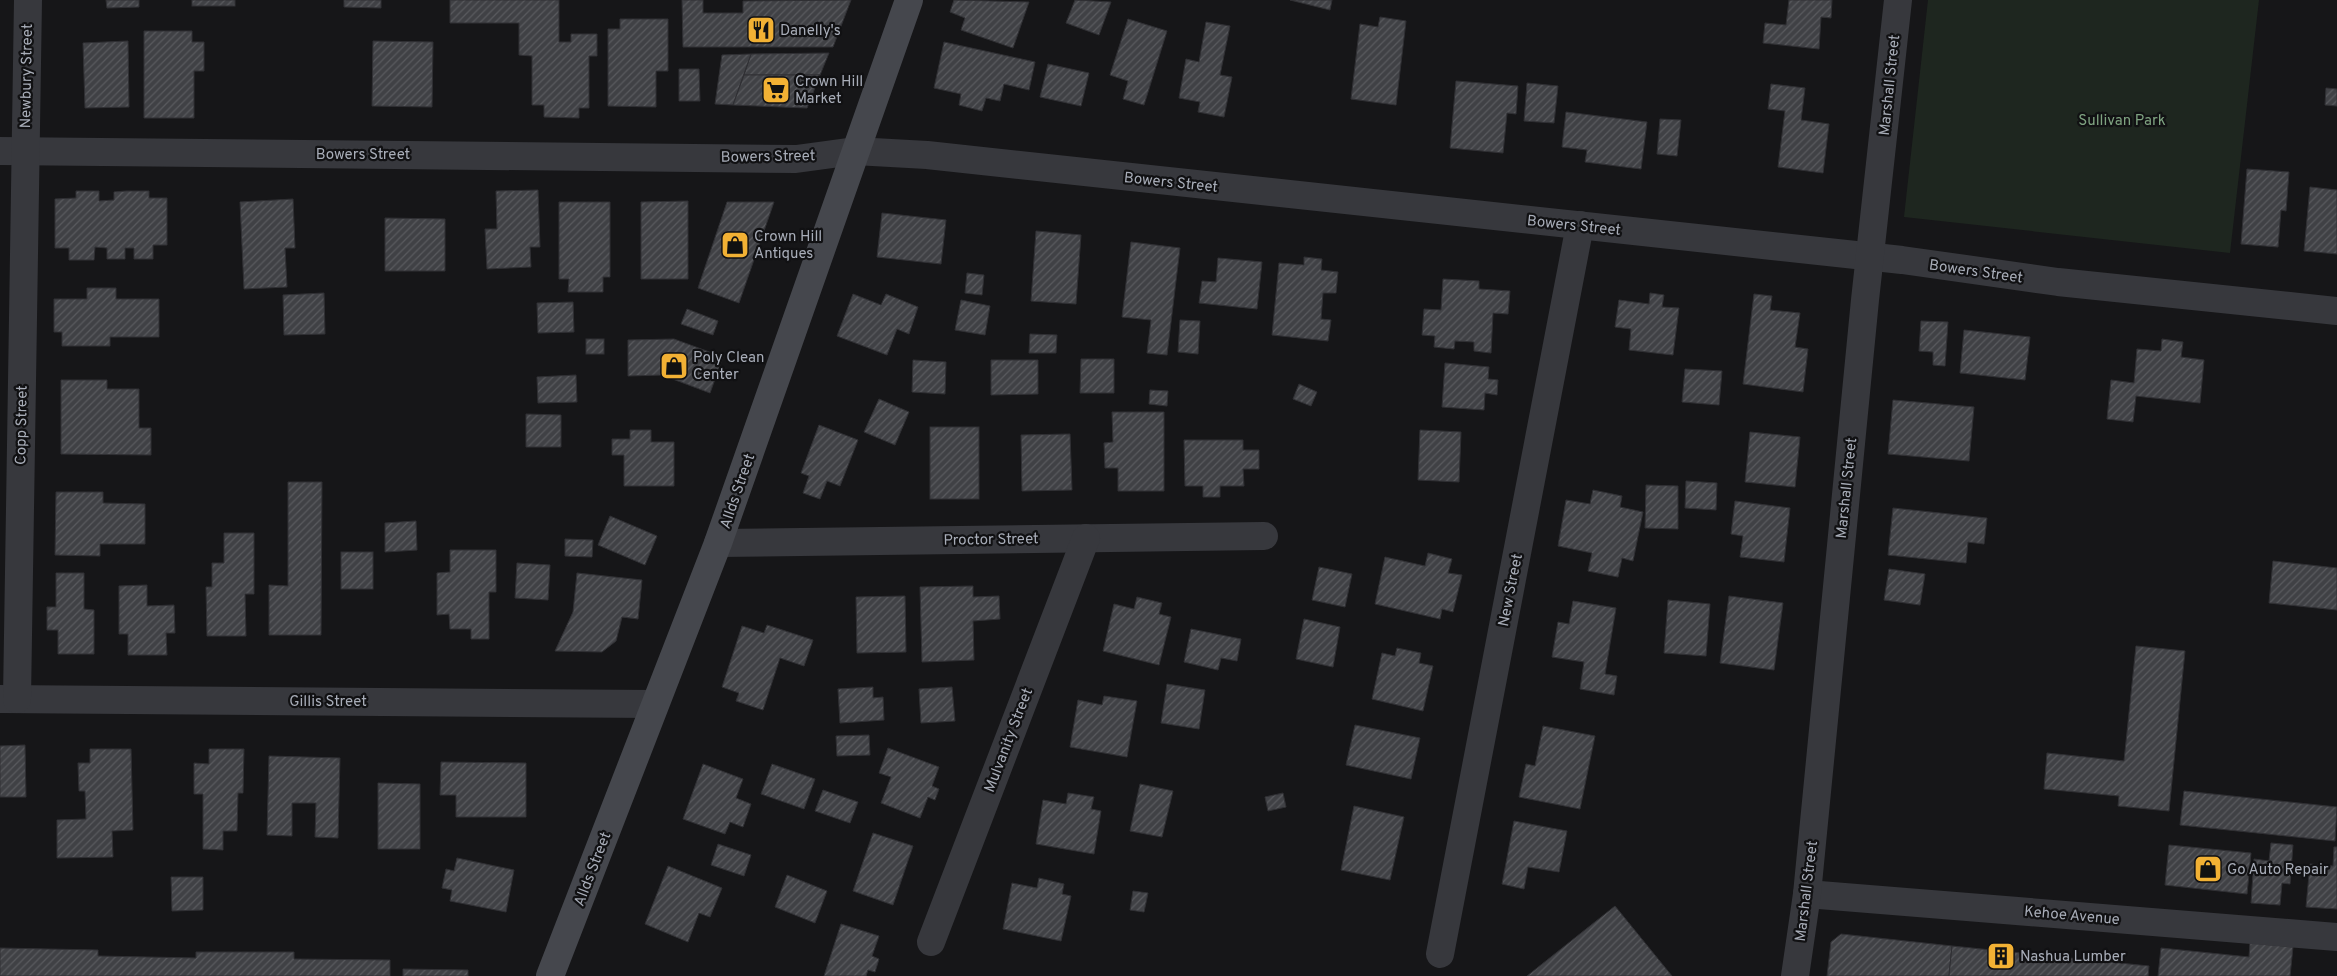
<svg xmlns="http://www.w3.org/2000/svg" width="2337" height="976" viewBox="0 0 2337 976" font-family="Overpass,sans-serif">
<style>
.green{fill:#1e261f}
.building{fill:url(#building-hatch);stroke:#303034}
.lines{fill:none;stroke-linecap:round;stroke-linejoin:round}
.street{stroke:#37383d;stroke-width:28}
.secondary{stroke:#45474d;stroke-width:28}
.labels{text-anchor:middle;stroke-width:4.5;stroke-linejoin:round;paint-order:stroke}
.poi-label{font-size:15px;fill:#a8adb8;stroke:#111113;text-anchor:start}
.street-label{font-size:15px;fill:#a8adb8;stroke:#111113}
.park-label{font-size:15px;fill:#7fa381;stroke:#111113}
</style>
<defs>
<pattern id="building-hatch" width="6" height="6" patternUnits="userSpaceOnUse" patternTransform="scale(1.25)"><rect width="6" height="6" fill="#404145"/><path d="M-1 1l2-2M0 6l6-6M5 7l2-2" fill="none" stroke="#595a5e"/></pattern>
</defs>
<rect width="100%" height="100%" fill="#161618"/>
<path class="green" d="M1928,0H2259L2230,253L1904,217Z"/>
<g class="building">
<path d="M106,0H139V7L107,8Z"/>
<rect x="192" y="0" width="43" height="6"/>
<path d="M344,0H381V8L344,7Z"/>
<path d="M450,0H559V42H571V34H597V56H589V108H579V118L544,117V105H532V56L519,55V23H450Z"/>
<path d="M682,0H703V13H743V1L851,0L833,47H683Z"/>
<path d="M954,0L1029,2L1013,48L961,30L965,18L950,12Z"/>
<path d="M1075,0L1111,2L1099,35L1066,23Z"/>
<path d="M1290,0H1332L1330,10Z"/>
<path d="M1789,0H1832L1831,18L1821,17L1819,49L1763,43L1765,23L1786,25Z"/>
<path d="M1380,17L1406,21L1396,105L1351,99L1360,24L1378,27Z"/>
<path d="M620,19H668V71H656V107L608,106V29H620Z"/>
<path d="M1128,19L1167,31L1144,105L1123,99L1128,81L1110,75Z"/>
<path d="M1206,22L1230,26L1220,75L1232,77L1224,117L1198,112L1200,102L1179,98L1186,59L1199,62Z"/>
<path d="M144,31H192V42H204V71H194V118H144Z"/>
<path d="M128,41L129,107L85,108L83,43Z"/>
<path d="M373,41L433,42L432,107L372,106Z"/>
<path d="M944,42L1035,62L1029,90L1004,84L1000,101L986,98L982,111L959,105L961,94L934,88Z"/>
<path d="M829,53L820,75H744L751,54Z"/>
<path d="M751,54L733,105L715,104L722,55Z"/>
<path d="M1048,64L1089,73L1081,106L1040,97Z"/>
<path d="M679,69H699L700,101H679Z"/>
<path d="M744,75H820L807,108L733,105Z"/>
<path d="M1456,81L1518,86L1516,114L1507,113L1503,153L1450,148Z"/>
<path d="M1527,83L1558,86L1554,123L1524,121Z"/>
<path d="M1771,84L1805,88L1801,120L1829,124L1823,173L1778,167L1785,111L1768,109Z"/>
<path d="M2326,88L2337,89V106L2325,105Z"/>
<path d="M1566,112L1647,122L1641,169L1585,162L1587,150L1562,147Z"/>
<path d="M1660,119L1681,120L1677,156L1657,154Z"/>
<path d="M2247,169L2289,172L2286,211L2281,210L2278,247L2241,244Z"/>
<path d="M2310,187L2337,190V254L2304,251Z"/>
<path d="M538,190L540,247H530L531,267L487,269L485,229H497L496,191Z"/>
<path d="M76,191H99V201L114,200V192L126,191H149V198H167V245H153V259H134V248H125V259H107V248L95,247L94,260H69V248H55V199L76,198Z"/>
<path d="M293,199L295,248H285L287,287L244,289L240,202Z"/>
<path d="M688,201V279H641V202Z"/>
<path d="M559,202H610V277H603V292H568L569,279H559Z"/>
<path d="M727,202H774L739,303L698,288Z"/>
<path d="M882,213L946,220L941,264L877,257Z"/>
<path d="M385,218L445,219V271H385Z"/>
<path d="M1036,231L1081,235L1076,304L1031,301Z"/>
<path d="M1131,242L1180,248L1167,355L1147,353L1151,320L1122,317Z"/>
<path d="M1304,257L1322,259L1321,270L1338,272L1336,293H1323L1321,319L1331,320L1328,341L1272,335L1279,263L1304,265Z"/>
<path d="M1218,258L1262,262L1257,309L1199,303L1202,281L1216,282Z"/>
<path d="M967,273L984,275L982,295L965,293Z"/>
<path d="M1443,279L1479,281V289L1510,291L1508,314L1493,313L1491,353L1474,351V342L1455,341L1454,349L1434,347L1435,336L1422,335L1424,309L1441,310Z"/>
<path d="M87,288H116V299H159V337H110V346H62V332H54V299H87Z"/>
<path d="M324,293L325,334L284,335L283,295Z"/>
<path d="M1650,293L1664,295L1662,307L1679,308L1673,355L1629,350L1631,329L1615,327L1619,300L1649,304Z"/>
<path d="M853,294L881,305L886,294L918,307L909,334L897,329L887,355L837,336Z"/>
<path d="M1754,294L1772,296L1770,310L1800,313L1795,347L1808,349L1803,392L1743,384Z"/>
<path d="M961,300L990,306L985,335L955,330Z"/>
<path d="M573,302L574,332L538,333L537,303Z"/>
<path d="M687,309L718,321L713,335L681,324Z"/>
<path d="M1180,320L1200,321L1198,354L1178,352Z"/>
<path d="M1921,321L1948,322L1945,366L1933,365V352L1919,351Z"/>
<path d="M1964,330L2030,337L2025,380L1960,373Z"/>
<path d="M1030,334L1057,335L1056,353H1029Z"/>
<rect x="586" y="339" width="18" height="15"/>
<path d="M674,339L723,357L710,393L662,375L628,376V340Z"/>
<path d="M2162,339L2183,342L2181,357L2204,360L2200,403L2136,396L2133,422L2107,419L2111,380L2134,383L2137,349L2161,351Z"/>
<path d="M1081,359H1114V393H1080Z"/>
<path d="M913,360L946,362L945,394L912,392Z"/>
<path d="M991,360H1038V394L991,395Z"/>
<path d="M1445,363L1489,367L1488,379L1498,380L1497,395L1485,393L1484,410L1442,407Z"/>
<path d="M1685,369L1722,371L1719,405L1682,402Z"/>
<path d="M576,375L577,402L538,403L537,377Z"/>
<path d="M61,380H107V389H139V428H151V455L61,454Z"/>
<path d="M1299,384L1317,392L1311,406L1293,399Z"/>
<path d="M1150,390L1168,391L1167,406L1149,404Z"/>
<path d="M879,399L909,412L895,445L864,432Z"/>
<path d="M1893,400L1974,407L1969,461L1888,454Z"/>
<path d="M1112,412H1164V491H1118V468H1105L1104,443L1113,442Z"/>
<path d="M526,414L561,415V447H526Z"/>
<path d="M819,425L858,440L840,486L827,481L820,499L803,493L809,476L801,473Z"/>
<rect x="930" y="427" width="49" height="72"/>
<path d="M630,430H651V442H674V486H624V455H612V439H630Z"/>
<path d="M1420,430L1461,432L1459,482L1418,480Z"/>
<path d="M1750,432L1800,437L1795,487L1745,482Z"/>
<path d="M1070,434L1072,490L1022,491L1021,435Z"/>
<path d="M1184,440H1243V450H1259V469H1243L1244,486H1220V497H1203V486H1185Z"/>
<path d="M1686,481L1717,483L1716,510L1685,508Z"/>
<path d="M288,482H322L321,635H269V585L288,586Z"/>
<path d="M1646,485L1678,486V529L1645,528Z"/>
<path d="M1593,490L1622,496L1620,507L1643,512L1633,561L1622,558L1618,577L1588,571L1592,553L1558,546L1566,500L1590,504Z"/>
<path d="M56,492H103V503L145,504V544H100V556L55,555Z"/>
<path d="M1735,501L1790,508L1784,562L1740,557L1743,536L1731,534Z"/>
<path d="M1893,508L1987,518L1984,544L1968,542L1966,563L1888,555Z"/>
<path d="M610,516L657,536L645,565L598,545Z"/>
<path d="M416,521L417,550L385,552V523Z"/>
<path d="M224,533H254V594H245L246,636H207L206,587H212V563H224Z"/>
<path d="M565,539L593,540L592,557L565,556Z"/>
<path d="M450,550H496V592H489V639H471V629H450L449,614L437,615V573L450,572Z"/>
<rect x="341" y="552" width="32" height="37"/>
<path d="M1428,553L1452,559L1448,573L1462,575L1453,612L1442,609L1440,619L1375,604L1385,557L1425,566Z"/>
<path d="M2273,561L2337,568V610L2269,603Z"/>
<path d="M517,563L550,565L548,600L515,598Z"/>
<path d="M1319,567L1352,574L1345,607L1312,600Z"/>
<path d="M1889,569L1925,574L1920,605L1884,600Z"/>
<path d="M56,573H84V609L94,610V654H58V630H47V607H56Z"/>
<path d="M577,573L642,580L638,619L622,617L616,641L602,652L555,651L573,612Z"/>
<path d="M147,585V606L174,605L175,633H166L167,655H128V634H119V586Z"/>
<path d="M973,586V597L999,596L1000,619L973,621L974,660L922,662L920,587Z"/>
<path d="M905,596L906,652L857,653L856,597Z"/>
<path d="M1729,596L1783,603L1774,670L1720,663Z"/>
<path d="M1137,597L1162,603L1159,614L1171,617L1159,665L1103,651L1114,604L1134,609Z"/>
<path d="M1668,600L1710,604L1706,656L1664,653Z"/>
<path d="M1573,601L1616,608L1605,674L1617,676L1614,695L1580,689L1584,662L1552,657L1558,622L1569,624Z"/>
<path d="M1304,619L1340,627L1333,667L1296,659Z"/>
<path d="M767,625L813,640L804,666L780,658L763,710L736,701L739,693L722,687L742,626L764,633Z"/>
<path d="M1191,629L1241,639L1237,661L1221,658L1218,670L1184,662Z"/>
<path d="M2136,646L2185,651L2169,811L2118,806L2119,796L2044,789L2047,753L2124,761Z"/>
<path d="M1397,648L1421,653L1419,663L1433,666L1423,711L1372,699L1382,653L1395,656Z"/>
<path d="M1167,684L1205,690L1199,729L1161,723Z"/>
<path d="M873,687V698L883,697L884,720L840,723L838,689Z"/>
<path d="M952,687L955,721L921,723L919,689Z"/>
<path d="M1104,696L1137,701L1127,757L1070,747L1078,700L1102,705Z"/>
<path d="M1355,725L1420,738L1411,779L1346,765Z"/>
<path d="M1543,726L1595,736L1580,809L1519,797L1526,764L1535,766Z"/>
<path d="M869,735L870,755L837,756L836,736Z"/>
<path d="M25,745L26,797H0V746Z"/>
<path d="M888,748L939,767L932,786L939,789L935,800L928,797L920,818L881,803L891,777L879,773Z"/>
<path d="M90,749H131L133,830L112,831L113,857L57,858V820L86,819L85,791H79L78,763H90Z"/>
<path d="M209,749H244L243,793H238L237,831H223V850L203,849V794H194V763L209,764Z"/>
<path d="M269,756L340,758L338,838L315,837L316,803H292V836L267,835Z"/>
<path d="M441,762L526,763V817H456V795H440Z"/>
<path d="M703,764L743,779L736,798L751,804L743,827L730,822L725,834L683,819Z"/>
<path d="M772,764L815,779L804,809L761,794Z"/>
<path d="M378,783L420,784V849H378Z"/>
<path d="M1140,784L1173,791L1162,837L1130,831Z"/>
<path d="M823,790L858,802L850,823L815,811Z"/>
<path d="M2184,791L2337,807L2335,841L2180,825Z"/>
<path d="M1068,793L1094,797L1091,809L1101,811L1094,854L1036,844L1043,800L1066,804Z"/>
<path d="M1283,793L1286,807L1268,811L1265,797Z"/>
<path d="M1354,806L1404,817L1390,880L1341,870Z"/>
<path d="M1514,821L1567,831L1559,872L1528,867L1524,889L1502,884Z"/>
<path d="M873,833L913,846L893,905L853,891Z"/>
<path d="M2271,843L2293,845L2290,884L2282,883L2280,905L2251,903L2254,859L2269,861Z"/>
<path d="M718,844L751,855L744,876L711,865Z"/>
<path d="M2169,845L2251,853L2247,894L2165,885Z"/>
<path d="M2334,847H2337V909L2306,907L2310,864L2333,866Z"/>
<path d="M457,858L514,870L506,912L450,901L452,890L442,888L446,869L454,871Z"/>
<path d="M668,866L722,888L710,917L699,913L688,942L645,924Z"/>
<path d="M787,875L827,891L815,923L775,907Z"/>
<path d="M171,877H203V910L172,911Z"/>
<path d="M1039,878L1064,884L1062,894L1071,896L1061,941L1003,929L1012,883L1037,888Z"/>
<path d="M1133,891L1148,893L1144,912L1130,910Z"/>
<path d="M1615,906L1672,976H1527Z"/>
<path d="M841,924L879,936L872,956L879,959L875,972L868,970L866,976H824Z"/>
<path d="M1841,934L1952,946L1949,976H1827L1831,942Z"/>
<path d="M2250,943L2293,947L2290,976H2158L2161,948L2249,957Z"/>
<path d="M1952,946L2149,966L2148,976H1949Z"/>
<path d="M0,948L98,950V956L196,958V952H294V959L390,960V976H0Z"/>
<path d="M403,969L468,970V976H403Z"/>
</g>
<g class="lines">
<g class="street">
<path d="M0,151L796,159L855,151L927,155L1902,260L2058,282L2337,311"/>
<path d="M718,543L1264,536"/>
<path d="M0,699L655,704"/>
<path d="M17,699L28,0"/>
<path d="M1807,894L2337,937"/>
<path d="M931,942L1086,538"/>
<path d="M1440,954L1580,225"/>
<path d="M1795,976L1807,894L1865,300L1898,0"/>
</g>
<path class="secondary" d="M550,976L718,543L909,0"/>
</g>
<defs>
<symbol id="restaurant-square" viewBox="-11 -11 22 22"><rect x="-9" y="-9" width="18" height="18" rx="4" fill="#f2b134" stroke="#111113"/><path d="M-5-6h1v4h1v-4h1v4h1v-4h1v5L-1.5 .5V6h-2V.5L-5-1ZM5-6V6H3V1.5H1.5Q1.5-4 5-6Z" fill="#111"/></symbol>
<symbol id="supermarket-square" viewBox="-11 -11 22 22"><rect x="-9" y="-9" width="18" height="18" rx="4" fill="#f2b134" stroke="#111113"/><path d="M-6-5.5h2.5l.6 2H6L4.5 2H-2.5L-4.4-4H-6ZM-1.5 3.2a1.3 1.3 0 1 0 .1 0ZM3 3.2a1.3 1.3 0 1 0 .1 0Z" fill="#111"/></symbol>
<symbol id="shop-square" viewBox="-11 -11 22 22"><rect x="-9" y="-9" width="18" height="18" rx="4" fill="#f2b134" stroke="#111113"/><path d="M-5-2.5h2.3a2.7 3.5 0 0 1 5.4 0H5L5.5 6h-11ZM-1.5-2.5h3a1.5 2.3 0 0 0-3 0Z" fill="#111"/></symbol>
<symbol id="building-square" viewBox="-11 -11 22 22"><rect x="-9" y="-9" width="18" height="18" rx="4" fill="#f2b134" stroke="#111113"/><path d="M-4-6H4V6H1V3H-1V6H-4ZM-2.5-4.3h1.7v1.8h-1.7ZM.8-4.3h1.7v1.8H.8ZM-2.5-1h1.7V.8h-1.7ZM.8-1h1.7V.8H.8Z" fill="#111"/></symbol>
</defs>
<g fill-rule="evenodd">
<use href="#restaurant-square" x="745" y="14" width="32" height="32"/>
<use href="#supermarket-square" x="760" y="74" width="32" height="32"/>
<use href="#shop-square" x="719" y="229" width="32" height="32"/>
<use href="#shop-square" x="658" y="350" width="32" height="32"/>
<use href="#shop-square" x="2192" y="853" width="32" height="32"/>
<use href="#building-square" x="1985" y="940" width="32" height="32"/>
</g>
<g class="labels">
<g class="poi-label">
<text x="780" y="35">Danelly's</text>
<text x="795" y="86">Crown Hill<tspan x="795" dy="17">Market</tspan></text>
<text x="754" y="241">Crown Hill<tspan x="754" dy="17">Antiques</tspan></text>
<text x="693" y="362">Poly Clean<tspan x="693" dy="17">Center</tspan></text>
<text x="2227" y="874">Go Auto Repair</text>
<text x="2020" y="961">Nashua Lumber</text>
</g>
<g class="street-label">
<text transform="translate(26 76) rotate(-89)" y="5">Newbury Street</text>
<text transform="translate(1889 85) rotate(-84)" y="5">Marshall Street</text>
<text x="363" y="159">Bowers Street</text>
<text transform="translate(768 156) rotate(-1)" y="5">Bowers Street</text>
<text transform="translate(1171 182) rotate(6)" y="5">Bowers Street</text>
<text transform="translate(1574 225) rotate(6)" y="5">Bowers Street</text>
<text transform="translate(1976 271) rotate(8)" y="5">Bowers Street</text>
<text transform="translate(21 425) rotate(-89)" y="5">Copp Street</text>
<text transform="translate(1846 488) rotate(-84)" y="5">Marshall Street</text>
<text transform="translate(737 491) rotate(-71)" y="5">Allds Street</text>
<text transform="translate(991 539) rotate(-1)" y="5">Proctor Street</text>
<text transform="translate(1510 590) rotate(-79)" y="5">New Street</text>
<text x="328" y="706">Gillis Street</text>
<text transform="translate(1008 740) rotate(-69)" y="5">Mulvanity Street</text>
<text transform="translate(592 869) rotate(-69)" y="5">Allds Street</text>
<text transform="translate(1806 891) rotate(-83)" y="5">Marshall Street</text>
<text transform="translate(2072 915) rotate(5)" y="5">Kehoe Avenue</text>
</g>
<g class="park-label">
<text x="2122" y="125">Sullivan Park</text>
</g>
</g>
</svg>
